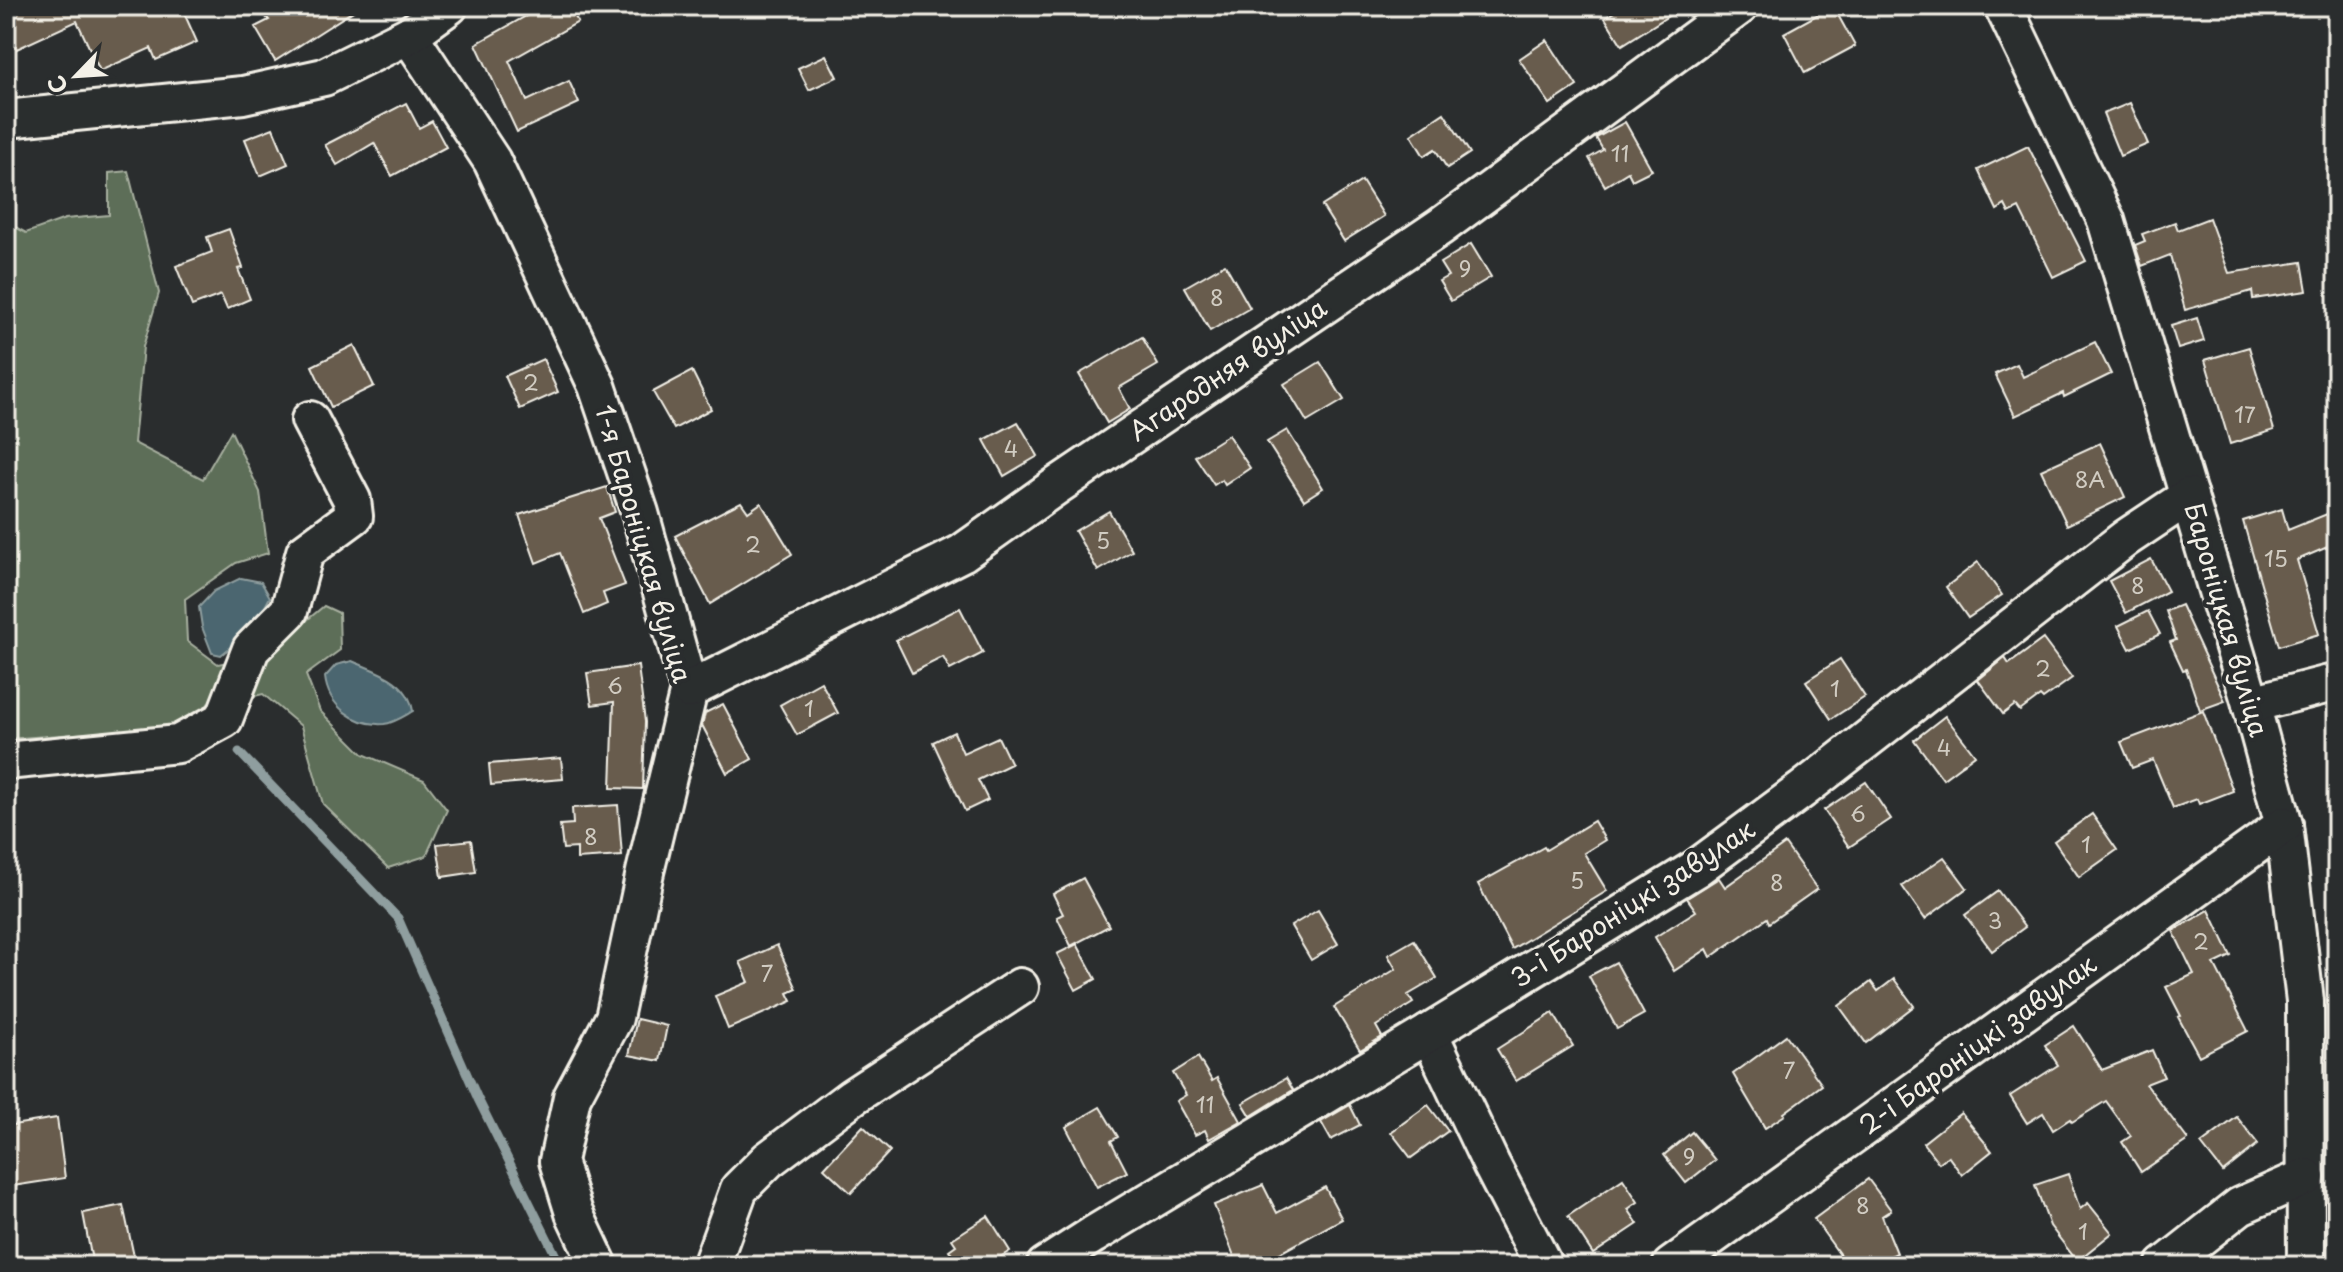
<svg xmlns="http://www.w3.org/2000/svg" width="2343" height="1272" viewBox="0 0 2343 1272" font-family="'Playpen Sans',sans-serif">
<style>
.green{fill:#5d6e58;stroke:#a8b0a0;stroke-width:2}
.water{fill:#4b666f;stroke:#8f9e9f;stroke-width:2}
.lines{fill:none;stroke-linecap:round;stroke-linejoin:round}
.stream{stroke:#8f9e9f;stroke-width:9}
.building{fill:#675c4e;stroke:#f4f1e8;stroke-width:2}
.minor-casing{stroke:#f4f1e8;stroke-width:42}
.minor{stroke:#2a2d2e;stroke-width:36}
.labels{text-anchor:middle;stroke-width:8;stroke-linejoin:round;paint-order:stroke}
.number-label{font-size:22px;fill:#d1ccc2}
.street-label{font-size:26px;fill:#f4f1e8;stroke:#2a2d2e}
</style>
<rect width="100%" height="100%" fill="#2a2d2e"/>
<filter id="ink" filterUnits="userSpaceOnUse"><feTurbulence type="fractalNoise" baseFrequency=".0125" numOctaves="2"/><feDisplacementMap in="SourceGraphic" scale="16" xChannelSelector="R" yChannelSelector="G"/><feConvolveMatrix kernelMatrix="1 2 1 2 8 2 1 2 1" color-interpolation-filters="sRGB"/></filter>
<g filter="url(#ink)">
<path class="green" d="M128,171L159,293L143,347L134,443L203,479L231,431L260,492L268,553L236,563L185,599L187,641L218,664L266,654L324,606L339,613L340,650L306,675L320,711L363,754L424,780L447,810L426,856L388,868L323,804L301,726L263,694L211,706L174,727L6,739V222L26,233L65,219L109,215V173Z"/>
<g class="water">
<path d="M241,578L261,582L270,597L254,628L221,655L212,653L202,627L199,607L214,591Z"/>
<path d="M352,661C378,672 408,680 413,711C404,716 394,723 384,724C355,726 328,706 325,677L336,665Z"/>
</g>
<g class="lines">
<path class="stream" d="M239,752L398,918L478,1099L561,1266"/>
</g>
<g class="building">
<path d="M6,6H181L197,42L156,60L151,48L100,71L77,21L6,54Z"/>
<path d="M283,6H361L275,61L255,27L269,20L266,17Z"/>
<path d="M544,6H569L578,22L509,61L527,101L569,81L579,103L517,132L476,44Z"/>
<path d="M1623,6H1684L1622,45L1605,18Z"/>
<path d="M1833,6L1855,46L1805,73L1784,33Z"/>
<path d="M1547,40L1577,86L1550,104L1519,59Z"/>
<path d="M826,55L837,77L809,90L798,68Z"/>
<path d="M406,103L419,128L432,121L446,147L392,176L374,143L337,165L325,145Z"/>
<path d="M2130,103L2148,144L2120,156L2103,114Z"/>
<path d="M1444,113L1470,153L1447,168L1435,149L1424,156L1411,135Z"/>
<path d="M1625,122L1652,170L1632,180L1628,172L1605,186L1589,158L1603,150L1596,138Z"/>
<path d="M273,128L288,164L260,176L245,139Z"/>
<path d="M2028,146L2086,261L2053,277L2019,208L2009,213L2005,205L1997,210L1978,170Z"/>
<path d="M1362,181L1384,216L1344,241L1322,206Z"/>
<path d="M2209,218L2229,273L2302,262L2307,291L2253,299L2252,291L2185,310L2170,255L2142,266L2135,245L2145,241L2142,234L2175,222L2178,230Z"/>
<path d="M229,229L243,268L238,269L250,299L227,309L221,295L192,306L176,266L212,252L207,237Z"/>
<path d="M1471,244L1491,277L1451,301L1439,281L1448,276L1440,263Z"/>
<path d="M1225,264L1250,308L1210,331L1185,287Z"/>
<path d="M2197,318L2204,341L2178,349L2171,326Z"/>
<path d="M1142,337L1158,365L1119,388L1130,409L1107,423L1079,374Z"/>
<path d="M2095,342L2111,374L2064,397L2063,393L2015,416L1995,374L2017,364L2023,377Z"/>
<path d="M354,345L374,386L331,407L312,366Z"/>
<path d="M2249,347L2274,430L2230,444L2205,360Z"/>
<path d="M543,359L558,392L520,409L505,376Z"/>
<path d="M1320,362L1344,400L1307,422L1284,384Z"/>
<path d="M692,371L711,409L674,429L653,392Z"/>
<path d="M1018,422L1038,456L1004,476L984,440Z"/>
<path d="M1287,430L1323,488L1304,500L1267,442Z"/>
<path d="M1228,435L1250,468L1225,485L1222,480L1214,485L1195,456Z"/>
<path d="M2100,443L2125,497L2067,525L2041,470Z"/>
<path d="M607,487L615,512L599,518L625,585L603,593L607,604L584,614L560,553L536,563L519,515Z"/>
<path d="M741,502L748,512L761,503L792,554L710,604L675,536Z"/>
<path d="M2282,509L2288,530L2327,514L2337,536V543L2297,560L2319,634L2279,646L2243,521Z"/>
<path d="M1109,511L1132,551L1098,571L1075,531Z"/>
<path d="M2151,559L2168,591L2126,613L2109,581Z"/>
<path d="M1978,562L2002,595L1968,618L1946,587Z"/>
<path d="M2181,605L2225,701L2200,710L2186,669L2183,670L2170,642L2176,640L2166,611Z"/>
<path d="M960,608L983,653L950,670L943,657L912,673L896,640Z"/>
<path d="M2148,611L2160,634L2130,649L2118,626Z"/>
<path d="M2043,639L2072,678L2043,699L2040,696L2020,711L2015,705L2003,714L1978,680L2005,658L2009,664Z"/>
<path d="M1840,659L1865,697L1831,719L1806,681Z"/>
<path d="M638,666L645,722L643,789L611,788L614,702L592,705L587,673Z"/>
<path d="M821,682L838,713L797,735L780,705Z"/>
<path d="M723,704L752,759L727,773L702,725L705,713Z"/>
<path d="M2203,711L2233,791L2199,804L2197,799L2173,808L2153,760L2132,768L2121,742Z"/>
<path d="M1945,716L1975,755L1943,779L1914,740Z"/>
<path d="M954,732L963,753L998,737L1011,764L978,780L988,800L965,811L933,742Z"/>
<path d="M561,758L563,779L491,785L489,764Z"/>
<path d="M1866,782L1891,819L1849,847L1824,810Z"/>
<path d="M618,805L622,856L577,859V848L563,849L560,825L573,824L572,808Z"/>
<path d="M2092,814L2117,850L2079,877L2054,841Z"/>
<path d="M1594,821L1605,840L1584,853L1607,891L1512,949L1478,884L1544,847L1546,850Z"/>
<path d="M471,840L476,872L442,877L437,844Z"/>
<path d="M1785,844L1817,889L1769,923L1767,918L1711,957L1707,949L1674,971L1655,937L1696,911L1687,898L1719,878L1725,887Z"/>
<path d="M1944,857L1967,888L1925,919L1902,886Z"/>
<path d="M1083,878L1109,926L1071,946L1057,917L1063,914L1053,894Z"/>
<path d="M1998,891L2025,927L1992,951L1965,915Z"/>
<path d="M1318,910L1338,944L1311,960L1291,926Z"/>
<path d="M2209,910L2231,956L2214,964L2248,1031L2199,1056L2178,1017L2181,1016L2166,987L2194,974L2173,931Z"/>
<path d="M1414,940L1437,978L1408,995L1413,1003L1376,1026L1382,1037L1360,1050L1334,1007L1396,969L1388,955Z"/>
<path d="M1077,944L1096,979L1076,990L1057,954Z"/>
<path d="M777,945L797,989L788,993L792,1001L728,1029L715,996L749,982L740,962Z"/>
<path d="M1616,962L1644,1014L1617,1029L1589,976Z"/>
<path d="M1894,979L1914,1006L1866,1043L1839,1006L1871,982L1878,991Z"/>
<path d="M1553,1013L1573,1046L1516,1081L1497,1049Z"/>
<path d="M637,1019L667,1026L660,1061L629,1055Z"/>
<path d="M2074,1026L2102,1070L2152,1050L2164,1077L2146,1084L2188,1140L2141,1172L2122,1142L2131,1136L2106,1101L2072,1122L2070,1119L2053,1130L2043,1113L2027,1123L2010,1096L2058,1065L2045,1045Z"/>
<path d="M1786,1035L1822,1085L1784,1113L1785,1115L1765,1128L1733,1074Z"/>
<path d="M1198,1057L1212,1081L1217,1078L1241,1121L1209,1139L1205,1130L1195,1135L1176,1101L1186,1095L1173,1073Z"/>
<path d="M1286,1078L1293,1090L1251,1116L1243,1103Z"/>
<path d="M1350,1105L1360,1125L1331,1140L1321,1122Z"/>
<path d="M1428,1105L1448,1131L1411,1158L1391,1132Z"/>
<path d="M1100,1107L1118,1137L1111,1141L1127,1172L1097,1187L1066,1127Z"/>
<path d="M1961,1113L1992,1151L1962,1175L1948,1156L1939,1163L1923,1143Z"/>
<path d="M2237,1117L2258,1144L2223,1172L2201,1144Z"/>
<path d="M57,1118L65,1178L6,1187V1126Z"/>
<path d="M863,1126L890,1151L851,1193L824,1168Z"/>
<path d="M1692,1132L1715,1160L1686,1183L1664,1155Z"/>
<path d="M2068,1174L2080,1209L2088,1203L2112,1233L2077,1261L2050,1226L2035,1185Z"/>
<path d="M1623,1179L1638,1202L1628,1209L1638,1224L1593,1254L1568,1216Z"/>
<path d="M1868,1179L1891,1210L1882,1216L1897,1253L1886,1258L1889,1266H1848L1814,1219Z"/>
<path d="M1263,1185L1277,1213L1325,1187L1342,1219L1256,1266H1238L1214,1205Z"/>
<path d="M123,1205L136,1266H93L83,1213Z"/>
<path d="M988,1216L1010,1251L986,1266H959L949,1250L956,1245L952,1239Z"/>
</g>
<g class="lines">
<defs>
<g id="minor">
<path d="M2003,6L2106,220L2251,704L2284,825L2305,1001L2306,1266"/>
<path d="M409,35L492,161L597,386L640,513L689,690L645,872L614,1018L572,1097L558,1161L574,1213L599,1266"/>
<path d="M6,119L243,95L324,77L409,35L449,6"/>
<path d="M689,690L962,553L1055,487L1440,227L1740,6"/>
<path d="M2251,704L2337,682"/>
<path d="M6,761L178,744L224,719L251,649L289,611L305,552L354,516L352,500L310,420"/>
<path d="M1429,1033L1491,1164L1544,1266"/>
<path d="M711,1266L739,1189L768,1160L852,1097L1020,987"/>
<path d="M1045,1266L1093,1235L1429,1033L1695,869L1802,790L2126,538L2189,496"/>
<path d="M1671,1266L2284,825"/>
<path d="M2164,1266L2240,1206L2306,1177"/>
</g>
</defs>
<use href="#minor" class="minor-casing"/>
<use href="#minor" class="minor"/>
</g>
</g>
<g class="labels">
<g class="number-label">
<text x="1620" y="162">11</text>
<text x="1465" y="277">9</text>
<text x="1217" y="306">8</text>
<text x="531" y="391">2</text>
<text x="2245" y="423">17</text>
<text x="1011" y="457">4</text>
<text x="2090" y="488">8А</text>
<text x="1103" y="549">5</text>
<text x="753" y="553">2</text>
<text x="2276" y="567">15</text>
<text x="2138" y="594">8</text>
<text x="2043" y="677">2</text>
<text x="615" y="694">6</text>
<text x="1835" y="697">1</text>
<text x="809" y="717">1</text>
<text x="1944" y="756">4</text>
<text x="1858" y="822">6</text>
<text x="591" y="845">8</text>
<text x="2086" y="853">1</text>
<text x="1577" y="889">5</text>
<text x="1777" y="891">8</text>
<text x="1995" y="929">3</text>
<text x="2201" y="950">2</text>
<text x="767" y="982">7</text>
<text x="1789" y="1079">7</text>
<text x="1205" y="1113">11</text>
<text x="1689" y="1165">9</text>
<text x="1863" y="1214">8</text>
<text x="2083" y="1240">1</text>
</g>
<g class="street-label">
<text transform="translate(1228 370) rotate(-34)" y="9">Агародняя вуліца</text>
<text transform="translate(643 544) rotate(74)" y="9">1-я Бароніцкая вуліца</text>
<text transform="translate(2226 620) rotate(74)" y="9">Бароніцкая вуліца</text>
<text transform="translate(1633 904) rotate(-33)" y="9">3-і Бароніцкі завулак</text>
<text transform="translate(1978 1045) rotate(-36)" y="9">2-і Бароніцкі завулак</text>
</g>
</g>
<rect width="2343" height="1272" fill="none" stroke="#2a2d2e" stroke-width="32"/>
<rect x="16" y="16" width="2311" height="1240" fill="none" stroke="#f4f1e8" stroke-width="3" filter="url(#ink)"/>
<g transform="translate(76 76) rotate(245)" stroke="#2a2d2e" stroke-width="6" paint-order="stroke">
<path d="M0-6L14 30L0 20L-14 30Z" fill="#f4f1e8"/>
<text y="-12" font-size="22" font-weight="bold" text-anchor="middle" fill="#f4f1e8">С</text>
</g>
</svg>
